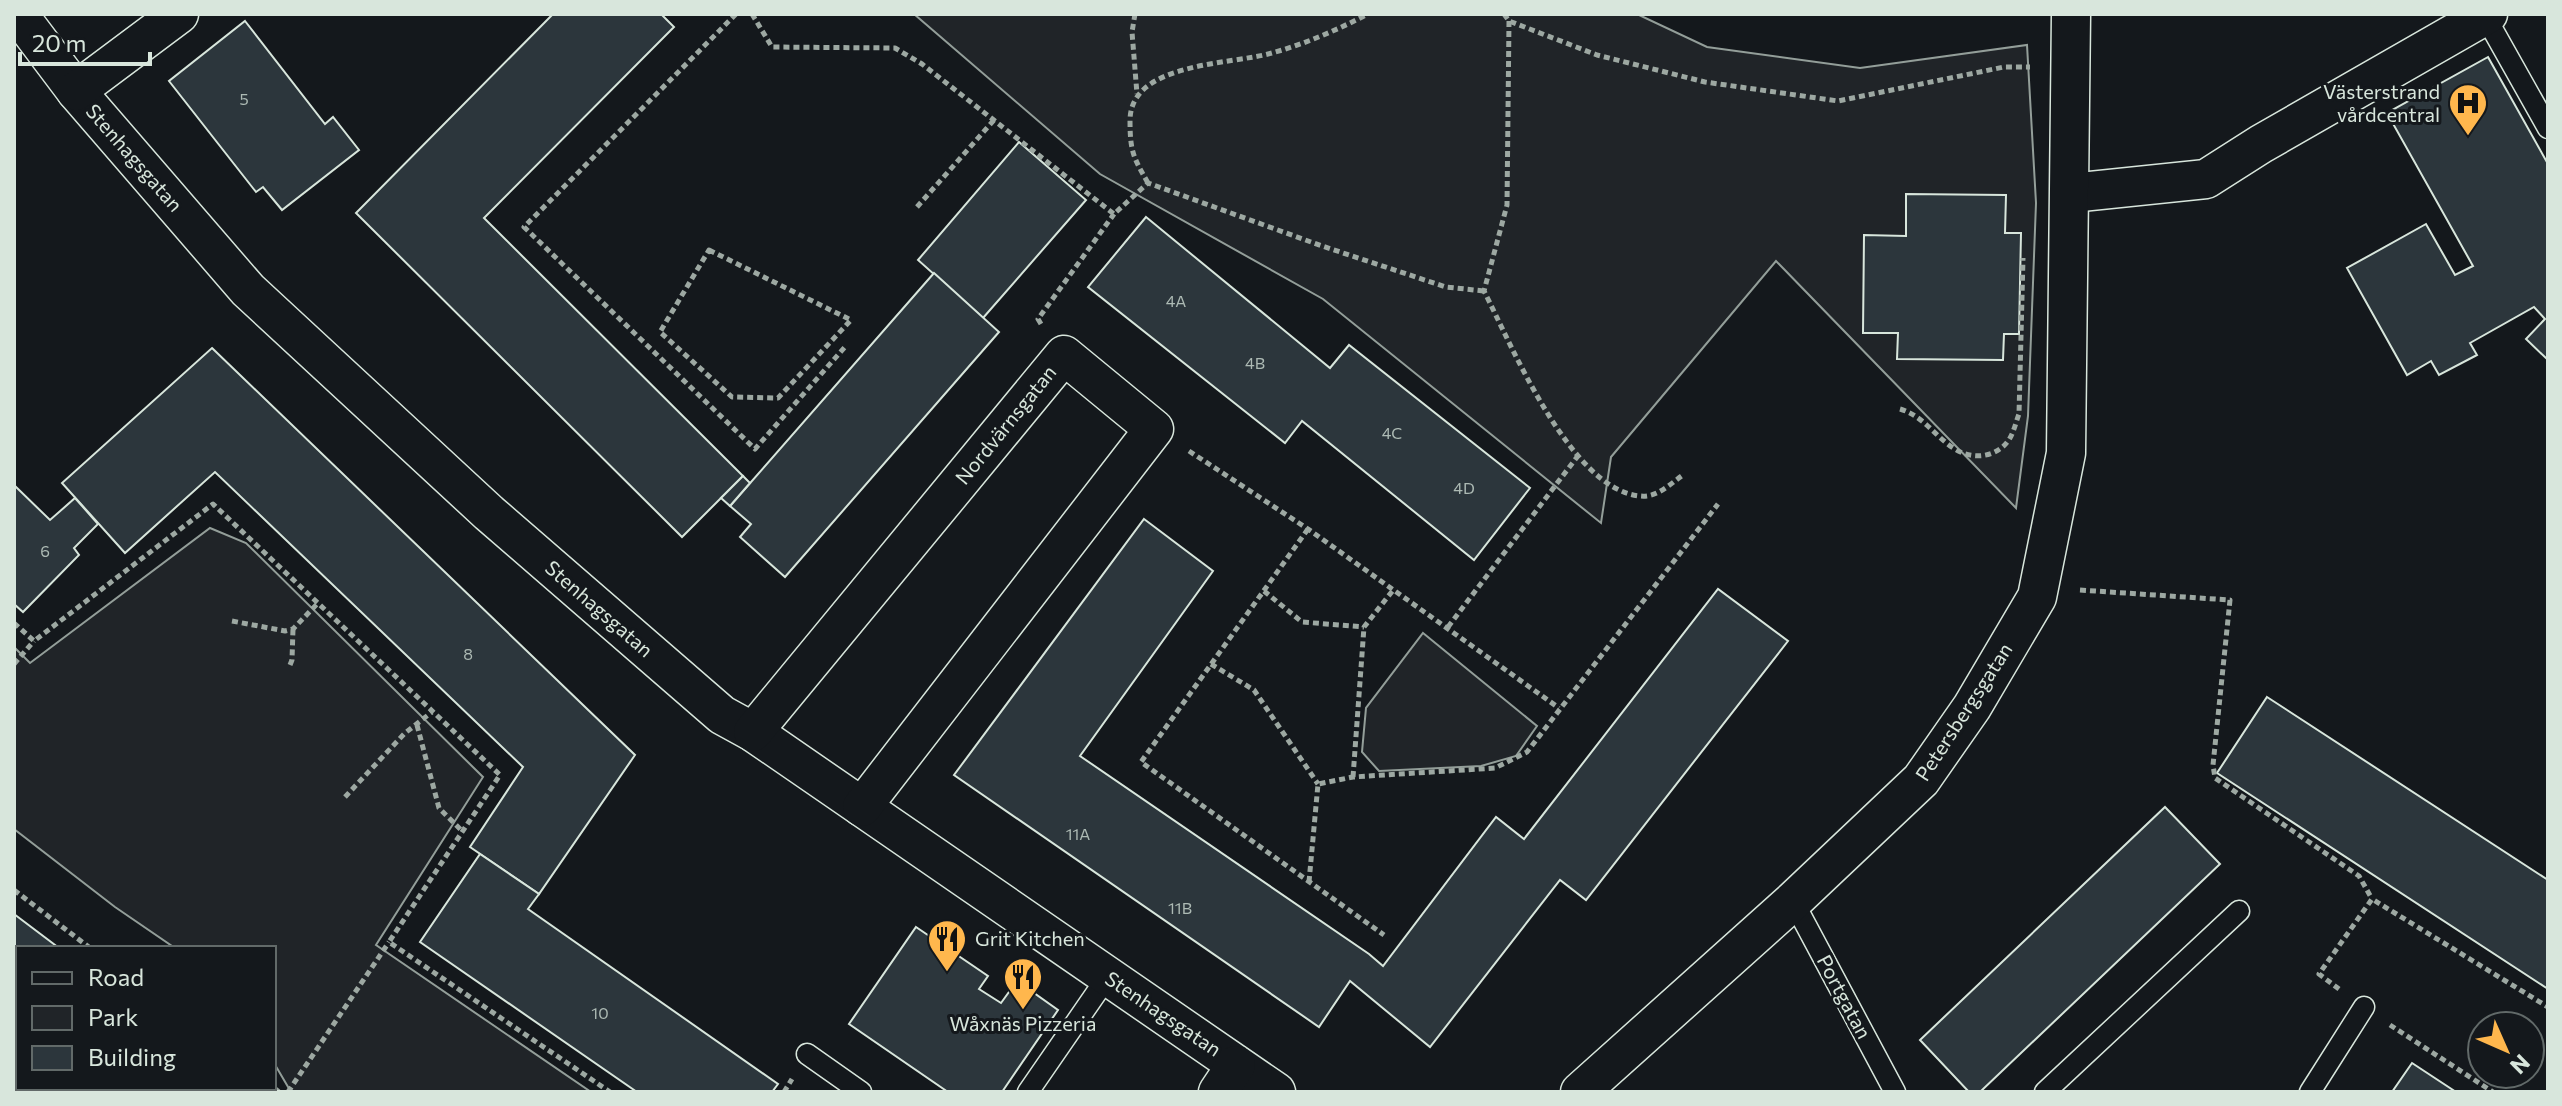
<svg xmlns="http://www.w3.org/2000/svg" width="2562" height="1106" font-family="Commissioner,sans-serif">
	<rect width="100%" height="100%" fill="#14181c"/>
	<!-- green -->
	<g fill="#202428" stroke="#939e99" stroke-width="2">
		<polygon points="914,14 1637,14 1707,47 1860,68 2027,45 2036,203 2028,416 2016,508 1776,261 1611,457 1601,523 1323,299 1100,174"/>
		<polygon points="210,528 246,543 483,777 376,945 591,1092 291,1092 274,1063 274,948 175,948 115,907 14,829 14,647 30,663"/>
		<polygon points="1423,633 1537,726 1516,756 1481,766 1379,771 1362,752 1366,708"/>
	</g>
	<!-- building -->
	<g fill="#2c363c" stroke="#d8e6dc" stroke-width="2">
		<polygon points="553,14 661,14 674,27 484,218 743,476 682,537 356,213"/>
		<polygon points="245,21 325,124 333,117 359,150 282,210 263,187 256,192 169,81"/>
		<polygon points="2488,57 2548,164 2548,360 2526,339 2545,319 2534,307 2470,343 2477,355 2439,375 2431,361 2407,375 2347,268 2426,224 2455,275 2473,266 2387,113"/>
		<polygon points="1019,142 1086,200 983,318 918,260"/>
		<polygon points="1906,194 2006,195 2005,233 2021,233 2019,334 2004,334 2003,360 1897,359 1898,333 1863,333 1864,235 1906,236"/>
		<polygon points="1146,217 1330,368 1349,345 1530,488 1474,560 1302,421 1285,443 1088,287"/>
		<polygon points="934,273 999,332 785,577 740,537 751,524 730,506"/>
		<polygon points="212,348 635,755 539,894 470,847 523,767 215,472 125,553 62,483"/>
		<polygon points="743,476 750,483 730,506 721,498"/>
		<polygon points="14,485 50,520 75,498 98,524 74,548 79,555 23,612 14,604"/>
		<polygon points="1144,519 1213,571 1080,756 1369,954 1383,966 1496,817 1524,839 1718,589 1788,641 1586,900 1560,880 1430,1047 1350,981 1319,1027 954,775"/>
		<polygon points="2267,697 2548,880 2548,989 2217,773"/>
		<polygon points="2165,807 2220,864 1980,1092 1969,1092 1920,1040"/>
		<polygon points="480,854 539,894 528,909 778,1084 772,1092 637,1092 420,942"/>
		<polygon points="14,914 59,948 18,948 18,1009 14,1006"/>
		<polygon points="916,927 988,976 979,989 1001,1003 1017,981 1058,1010 1002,1092 948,1092 849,1024"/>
		<polygon points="2412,1063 2456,1092 2392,1092"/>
		<polygon points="123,1088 242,1088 248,1092 128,1092"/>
	</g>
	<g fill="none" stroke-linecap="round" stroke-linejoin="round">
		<defs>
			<g id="lane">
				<polyline points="2485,16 2548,128"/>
				<polyline points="1793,901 1895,1092"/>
				<polyline points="807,1054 861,1092"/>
				<polyline points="1028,1092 1108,976"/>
				<polyline points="2045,1092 2239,911"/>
				<polyline points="2310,1092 2364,1007"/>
			</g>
			<g id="street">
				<polyline points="18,14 76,91 248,290 489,513 722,715 753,732 1276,1092"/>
				<polyline points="76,91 179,14"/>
				<polyline points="2071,193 2206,179 2261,144 2488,14"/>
				<polyline points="753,732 1064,355 1154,429 862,807"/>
				<polyline points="1218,1092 1236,1065"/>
				<polyline points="1580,1092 1793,901 1921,780 1972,707 2037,597 2066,453 2071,14"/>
			</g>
		</defs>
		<!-- lane casing -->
		<use href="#lane" stroke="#d8e6dc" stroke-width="23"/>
		<!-- street casing -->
		<use href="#street" stroke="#d8e6dc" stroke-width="41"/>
		<!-- path -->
		<g stroke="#9da8a2" stroke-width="5" stroke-dasharray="6 4" stroke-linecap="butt">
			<polyline points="736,14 524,227 755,449 845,347"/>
			<polyline points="752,14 772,47 895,48 922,64 1114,214 1148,183 1322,246 1446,287 1484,291"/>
			<polyline points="1135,14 1132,32 1137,94"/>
			<polyline points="1504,14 1509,21 1597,55 1705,82 1838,101 2004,67 2030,67"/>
			<path d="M 1509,21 L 1507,205 L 1484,291 C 1512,346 1571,490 1640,496 C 1657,498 1670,484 1683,475"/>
			<path d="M 1148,183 C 1133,157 1130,151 1130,120 C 1131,62 1230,65 1272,53 C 1305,44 1337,30 1368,14"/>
			<polyline points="917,207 994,120"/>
			<polygon points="709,250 851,320 778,398 732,397 660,332"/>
			<polyline points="1041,324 1038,319 1114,214"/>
			<path d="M 1900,409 C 1924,416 1935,437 1955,449 C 1973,461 1999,457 2010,438 C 2014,431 2016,422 2019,414 L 2023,258"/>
			<polyline points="1189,451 1308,529 1559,708"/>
			<polyline points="1308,529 1141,762 1384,935"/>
			<polyline points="2080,590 2230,600 2213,765 2215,778 2359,876 2372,899"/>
			<polyline points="1264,591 1302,622 1364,627"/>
			<polyline points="232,621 285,631 293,629 318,603"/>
			<polyline points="14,623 34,641 213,504 500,775 389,942 610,1092"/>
			<polyline points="1448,627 1577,457"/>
			<polyline points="14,664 34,641"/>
			<polyline points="1211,664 1254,690 1318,784"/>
			<polyline points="290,665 292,660 293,629"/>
			<polyline points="417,725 439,808 462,831"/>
			<polyline points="1353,777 1364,627 1394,589"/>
			<polyline points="345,797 405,733 432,712"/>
			<polyline points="1309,882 1318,784 1353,777 1495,768 1527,752 1718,504"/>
			<polyline points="14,890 90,948"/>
			<polyline points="2339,989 2319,974 2372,899 2548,1007"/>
			<polyline points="2390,1025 2493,1092"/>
			<polyline points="274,1088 279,1092"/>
			<polyline points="288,1092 389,942"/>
			<polyline points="784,1092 792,1079"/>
		</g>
		<!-- lane -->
		<use href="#lane" stroke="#14181c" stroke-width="20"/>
		<!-- street -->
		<use href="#street" stroke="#14181c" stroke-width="38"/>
	</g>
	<!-- icons -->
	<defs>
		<symbol id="hospital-pin" viewBox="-11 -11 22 30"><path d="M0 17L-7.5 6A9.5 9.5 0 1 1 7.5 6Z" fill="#ffb74d" stroke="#14181c"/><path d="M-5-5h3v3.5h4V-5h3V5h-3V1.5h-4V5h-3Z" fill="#111"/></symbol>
		<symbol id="restaurant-pin" viewBox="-11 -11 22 30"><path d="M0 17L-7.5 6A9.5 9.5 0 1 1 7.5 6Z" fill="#ffb74d" stroke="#14181c"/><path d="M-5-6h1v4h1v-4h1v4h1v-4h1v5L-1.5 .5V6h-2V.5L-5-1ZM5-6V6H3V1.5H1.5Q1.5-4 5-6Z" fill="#111"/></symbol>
	</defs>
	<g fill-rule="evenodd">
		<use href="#hospital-pin" x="2446" y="81" width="44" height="60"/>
		<use href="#restaurant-pin" x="925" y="917" width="44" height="60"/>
		<use href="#restaurant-pin" x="1001" y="955" width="44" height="60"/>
	</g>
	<g text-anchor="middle" stroke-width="6" stroke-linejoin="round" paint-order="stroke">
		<!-- number labels -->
		<g font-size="16" fill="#adbab4">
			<text x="244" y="105">5</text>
			<text x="1176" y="307">4A</text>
			<text x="1255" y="369">4B</text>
			<text x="1392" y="439">4C</text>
			<text x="1464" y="494">4D</text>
			<text x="45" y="557">6</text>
			<text x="468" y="660">8</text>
			<text x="1078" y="840">11A</text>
			<text x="1180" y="914">11B</text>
			<text x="600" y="1019">10</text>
		</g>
		<!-- poi labels -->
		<g font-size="20" fill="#d8e6dc" stroke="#14181c" text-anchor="end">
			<text x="2440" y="99">Västerstrand<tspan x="2440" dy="23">vårdcentral</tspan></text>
			<text x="975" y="946" text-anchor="start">Grit Kitchen</text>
			<text x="1023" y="1031" text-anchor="middle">Wåxnäs Pizzeria</text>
		</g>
		<!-- street labels -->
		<g font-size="20" fill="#d8e6dc" stroke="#14181c">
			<text transform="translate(134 158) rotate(49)" y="7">Stenhagsgatan</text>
			<text transform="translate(1006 425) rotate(-51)" y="7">Nordvärnsgatan</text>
			<text transform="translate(599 609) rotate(41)" y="7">Stenhagsgatan</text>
			<text transform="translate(1964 712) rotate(-57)" y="7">Petersbergsgatan</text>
			<text transform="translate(1844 997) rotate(62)" y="7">Portgatan</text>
			<text transform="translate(1163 1014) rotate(34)" y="7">Stenhagsgatan</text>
		</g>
	</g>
	<!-- border -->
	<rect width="2562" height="1106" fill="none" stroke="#d8e6dc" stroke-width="32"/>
	<!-- legend -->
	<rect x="16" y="946" width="260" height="144" fill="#14181c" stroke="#626a69" stroke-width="2"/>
	<rect x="32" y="972" width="40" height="12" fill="#14181c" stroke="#626a69" stroke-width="2"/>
	<text x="88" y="986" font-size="24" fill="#d8e6dc">Road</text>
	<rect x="32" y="1006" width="40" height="24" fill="#202428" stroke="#626a69" stroke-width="2"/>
	<text x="88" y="1026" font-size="24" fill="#d8e6dc">Park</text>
	<rect x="32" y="1046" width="40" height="24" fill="#2c363c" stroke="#626a69" stroke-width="2"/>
	<text x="88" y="1066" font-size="24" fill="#d8e6dc">Building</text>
	<!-- north arrow -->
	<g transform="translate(2506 1050) rotate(135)"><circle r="38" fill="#14181c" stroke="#626a69" stroke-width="2"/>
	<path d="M0-6L14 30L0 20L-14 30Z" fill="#ffb74d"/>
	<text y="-12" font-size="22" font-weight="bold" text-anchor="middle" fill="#d8e6dc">N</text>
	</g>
	<!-- scale -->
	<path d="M20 52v12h130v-12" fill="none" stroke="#d8e6dc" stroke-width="4"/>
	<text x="32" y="52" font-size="24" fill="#d8e6dc" stroke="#14181c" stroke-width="6" paint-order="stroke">20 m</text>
</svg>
